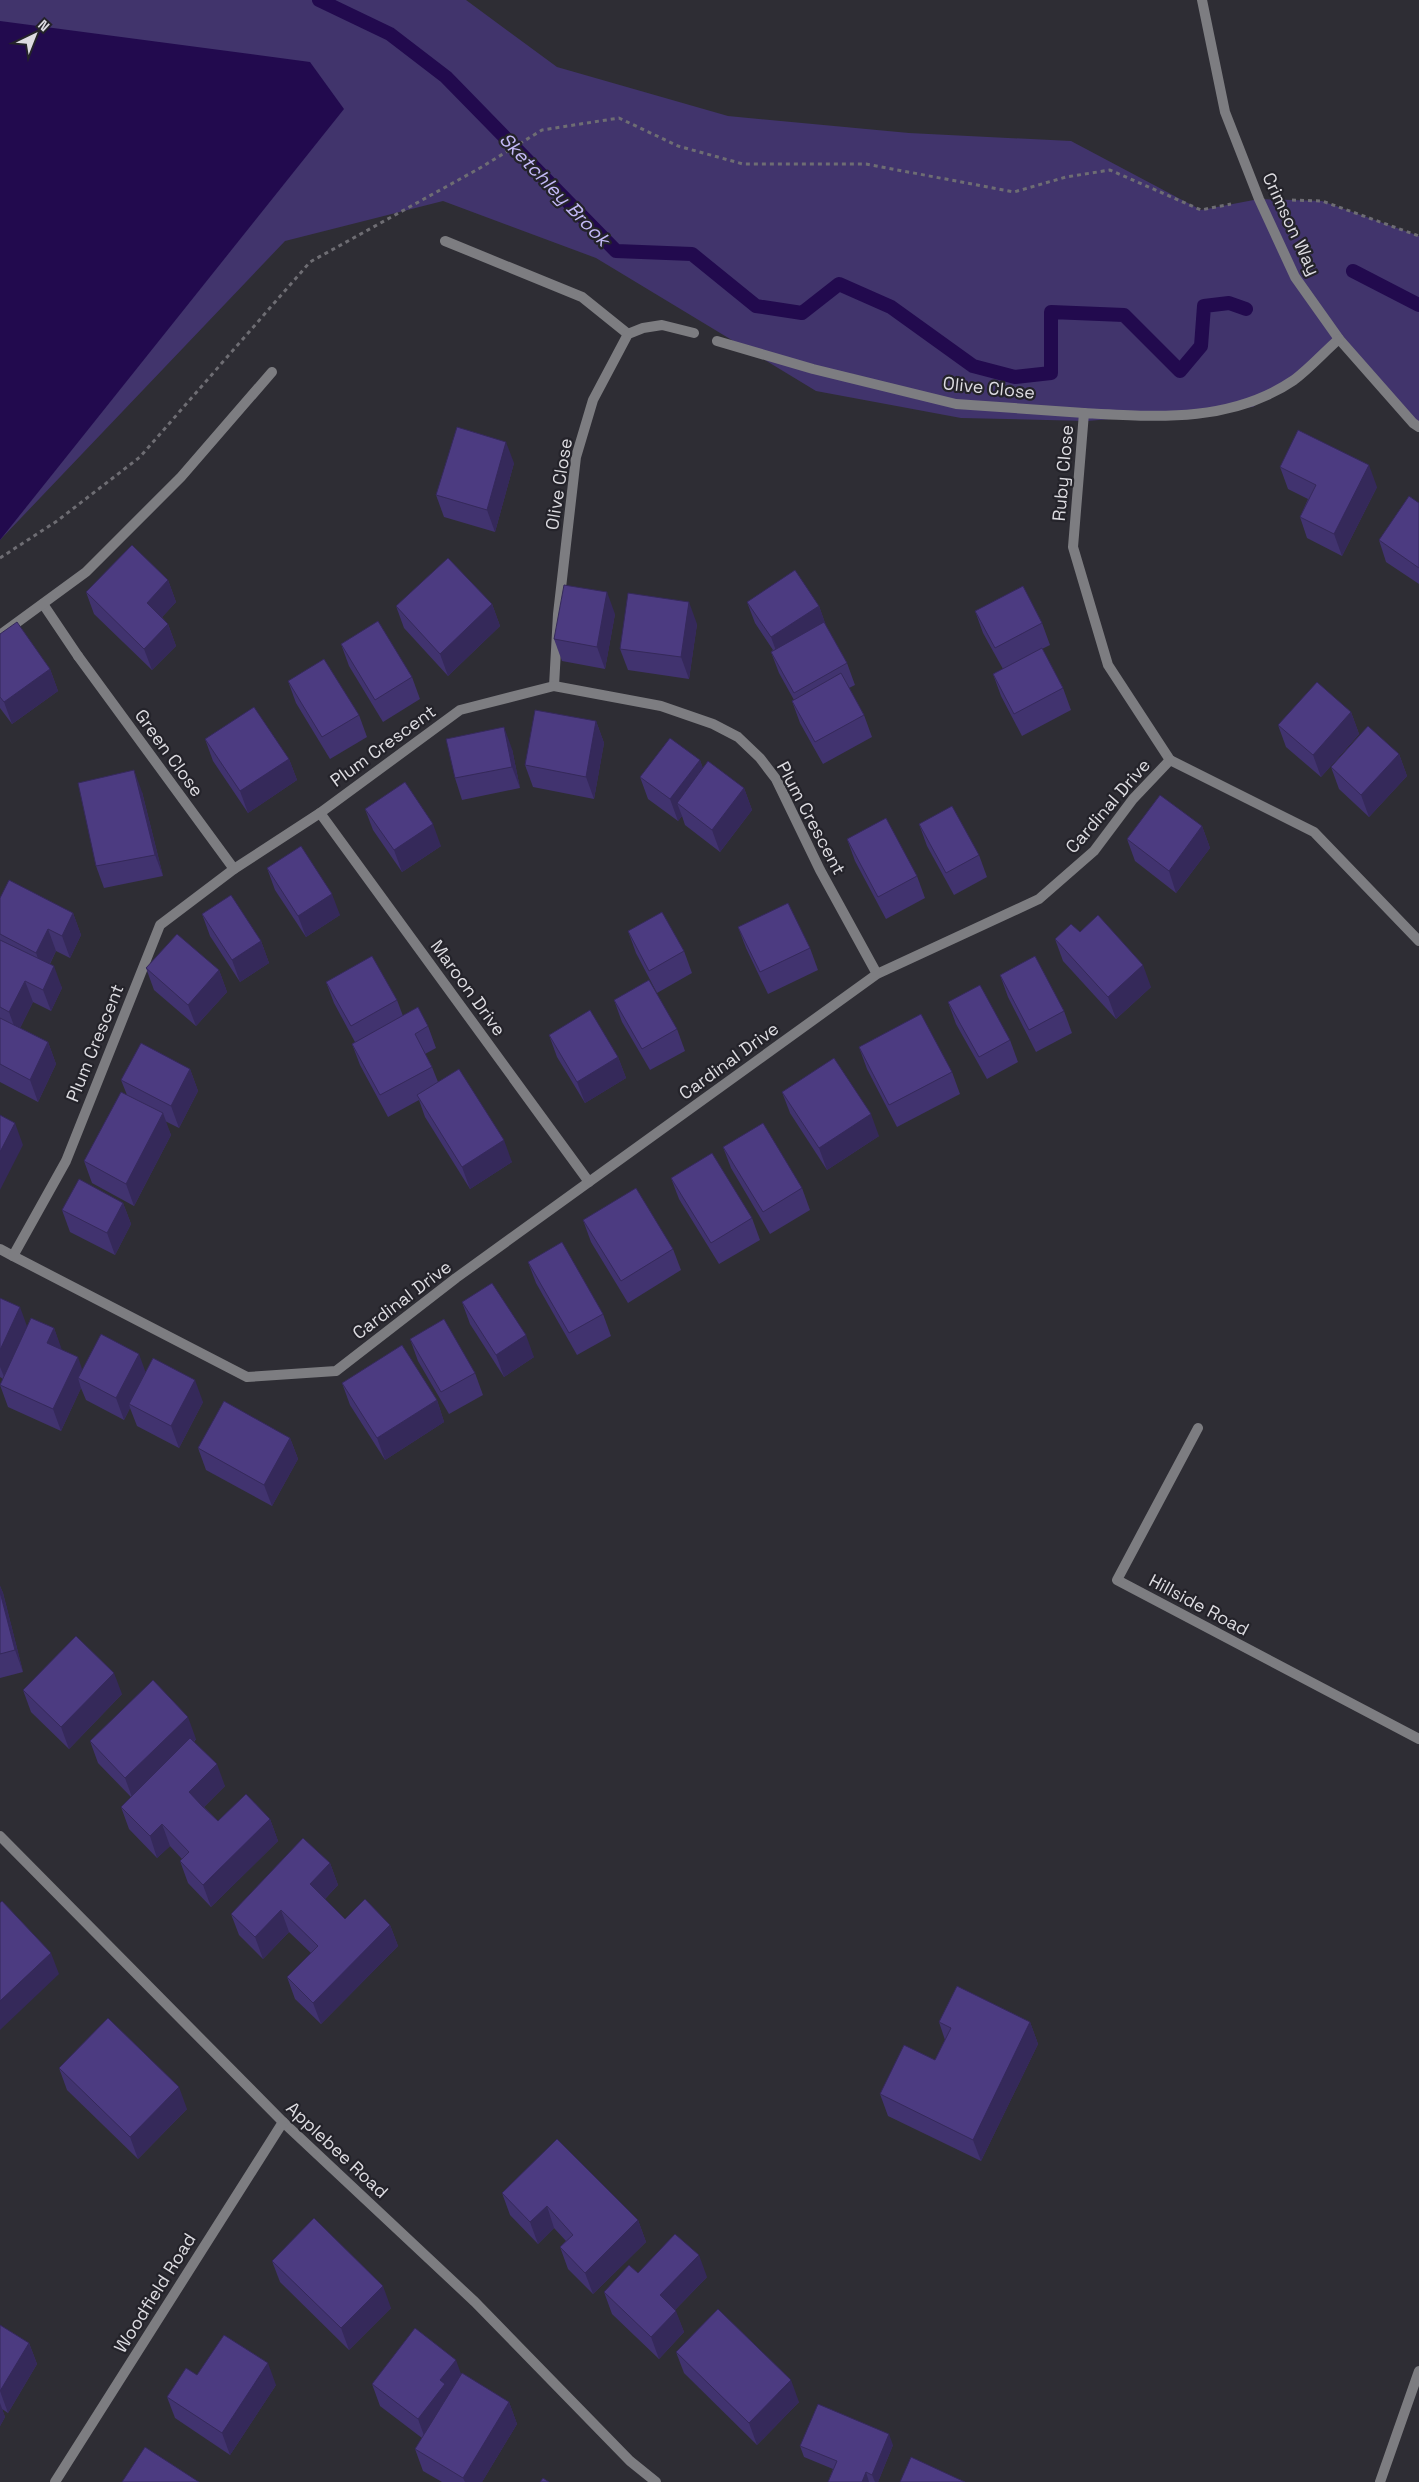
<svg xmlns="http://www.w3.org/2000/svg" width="1419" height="2482" font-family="'Space Grotesk',sans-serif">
	<rect width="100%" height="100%" fill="#2e2d34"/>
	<!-- green -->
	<polygon fill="#41346c" points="0,0 466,0 557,67 728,116 909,133 1071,141 1201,210 1259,199 1322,201 1419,236 1419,427 1339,339 1253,407 1087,421 961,418 816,391 596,258 443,201 285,241 0,540"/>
	<!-- water -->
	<polygon fill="#220a4e" points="0,21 310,62 344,109 0,540"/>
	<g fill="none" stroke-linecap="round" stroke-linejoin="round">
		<!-- stream -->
		<g stroke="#220a4e" stroke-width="14">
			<polyline points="319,0 390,34 446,77 616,251 692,254 756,306 802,313 839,284 891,307 973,366 1015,377 1051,373 1051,312 1124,315 1180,371 1201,346 1204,306 1229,303 1246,309"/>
			<polyline points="1353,271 1419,305"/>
		</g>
		<!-- path -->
		<g stroke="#6e6d73" stroke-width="3" stroke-dasharray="4 4" stroke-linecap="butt">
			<polyline points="1292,200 1322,201 1419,236"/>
			<polyline points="0,558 57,521 140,457 310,262 480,168 542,130 619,118 678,146 743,164 866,164 1014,192 1066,177 1110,170 1201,210 1231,204"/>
		</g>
		<!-- lane -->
		<g stroke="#7d7d81" stroke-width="10">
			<polyline points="445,241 582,297 628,334"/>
			<polyline points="43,604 78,656"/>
			<polyline points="0,635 86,572 181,477 272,372"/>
			<polyline points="0,1249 13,1256"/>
		</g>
		<!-- street -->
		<g stroke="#7d7d81" stroke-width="10">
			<polyline points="1202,0 1225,112 1259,199 1295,277 1339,339 1413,423 1419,427"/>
			<polyline points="717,341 813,369 956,404 1084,413"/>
			<polyline points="78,656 234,869"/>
			<polyline points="554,686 558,614 576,457 593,400 628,334 643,328 662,325 694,333"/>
			<path d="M 1170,760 L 1108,665 L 1073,547 L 1084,413 C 1157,417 1231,423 1294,380 C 1310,368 1324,352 1339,339"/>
			<polyline points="320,813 589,1182"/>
			<polyline points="877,974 820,870 776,779 760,758 738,737 713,724 661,706 554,686 460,710 320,813 234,869 160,925 66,1161 13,1256 247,1377 336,1371 456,1278 877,974 1039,899 1094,851 1133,799 1170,760 1314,832 1419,941"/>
			<polyline points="1198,1428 1117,1580 1419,1739"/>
			<polyline points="0,1836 283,2122 475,2302 630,2461 656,2482"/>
			<polyline points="55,2482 283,2122"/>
			<polyline points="1380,2482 1419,2371"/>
		</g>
	</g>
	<!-- wall -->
	<g fill="#41336f">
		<polygon points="514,463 495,532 444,517 436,495"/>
		<polygon points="1280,467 1377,487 1342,556 1307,538 1300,517 1308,499 1288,489"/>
		<polygon points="1419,503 1419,584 1386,562 1379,540"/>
		<polygon points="168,580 176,602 162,617 168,624 176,646 152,670 94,614 86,592"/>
		<polygon points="747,602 819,606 826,626 847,663 855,685 849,688 864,715 872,737 823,764 800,723 792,701 794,700 779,673 771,652 773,650 755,623"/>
		<polygon points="492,604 500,626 448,676 404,628 396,606"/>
		<polygon points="975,611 1042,623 1050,645 1042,649 1063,688 1071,710 1022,736 1001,696 993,674 1003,669 983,633"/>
		<polygon points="615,614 605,669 562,661 554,639"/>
		<polygon points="697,624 689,679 628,670 620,649"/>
		<polygon points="0,634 50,669 58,691 12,724 0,708"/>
		<polygon points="341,644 412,677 420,699 383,722 349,666"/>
		<polygon points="288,681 359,715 367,737 330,759 296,703"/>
		<polygon points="1351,712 1359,734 1321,777 1286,747 1278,725"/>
		<polygon points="596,721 604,743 594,799 533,787 525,765"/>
		<polygon points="205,739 289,759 297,780 248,813 213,761"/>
		<polygon points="512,749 520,788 462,800 455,778"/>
		<polygon points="1399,754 1407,776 1369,817 1339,789 1331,767"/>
		<polygon points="700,760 703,769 744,788 752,810 720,852 685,825 682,816 678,821 648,799 640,777"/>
		<polygon points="142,792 163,876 104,888 96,866"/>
		<polygon points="365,809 441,846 402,872 373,830"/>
		<polygon points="919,824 979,855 987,877 954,895 927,846"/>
		<polygon points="1202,826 1210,848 1176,893 1135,861 1127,839"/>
		<polygon points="847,839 917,876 925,898 886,919 855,861"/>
		<polygon points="267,868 340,915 306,937 275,890"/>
		<polygon points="0,898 73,913 81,935 70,958 56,951 50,964 62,988 51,1011 33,1002 20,1028 48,1042 56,1064 38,1102 0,1082"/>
		<polygon points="202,914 261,941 269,963 240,982 210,936"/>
		<polygon points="738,927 810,948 818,970 768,994 746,948"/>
		<polygon points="628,931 684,951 692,973 657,993 636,953"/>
		<polygon points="1080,932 1151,987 1116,1019 1063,961 1055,939"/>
		<polygon points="146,968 219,970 227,992 196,1026 154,990"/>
		<polygon points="1000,975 1064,1011 1072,1033 1036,1052 1008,997"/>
		<polygon points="326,982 397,1000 403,1016 428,1026 436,1048 425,1054 432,1067 438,1082 512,1162 470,1189 425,1117 419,1100 388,1117 360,1065 352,1044 355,1042 334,1003"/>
		<polygon points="614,1000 677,1029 685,1051 650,1070 622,1022"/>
		<polygon points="948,1002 1010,1040 1018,1062 987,1079 956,1024"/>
		<polygon points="549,1035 618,1057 626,1078 585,1103 557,1057"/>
		<polygon points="859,1047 952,1072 960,1094 897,1127 867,1069"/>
		<polygon points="190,1069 198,1091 179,1128 165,1121 171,1135 134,1206 92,1183 84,1161 127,1095 121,1080"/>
		<polygon points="782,1092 879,1136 827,1170 790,1113"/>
		<polygon points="723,1147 802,1188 810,1210 770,1234 731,1168"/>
		<polygon points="671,1178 752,1218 760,1240 719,1264 679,1199"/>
		<polygon points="123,1203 131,1224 115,1255 70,1232 62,1210"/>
		<polygon points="583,1220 673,1249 681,1270 628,1303 591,1242"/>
		<polygon points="528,1262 603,1314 611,1336 577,1355 536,1283"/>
		<polygon points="0,1298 27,1327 54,1328 61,1349 82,1370 146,1372 203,1402 179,1448 137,1426 130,1408 124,1420 86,1400 81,1388 61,1431 8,1407 0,1385 3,1379 0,1377"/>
		<polygon points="462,1302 534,1357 504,1377 470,1324"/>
		<polygon points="410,1339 475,1373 483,1395 449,1414 418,1361"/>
		<polygon points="342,1383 437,1400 444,1422 385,1460 350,1405"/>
		<polygon points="290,1438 298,1459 272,1506 206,1470 198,1448"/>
		<polygon points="0,1586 3,1593 23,1672 0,1678"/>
		<polygon points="23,1690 122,1694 69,1749 31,1712"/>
		<polygon points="196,1739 194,1742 225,1786 204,1807 218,1821 270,1819 278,1841 211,1907 188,1883 180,1861 182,1859 170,1846 157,1858 129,1829 121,1807 131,1797 98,1763 90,1741"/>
		<polygon points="330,1863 338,1885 325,1899 345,1919 390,1925 398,1946 321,2024 295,1999 287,1977 311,1953 289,1932 263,1959 239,1935 231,1914"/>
		<polygon points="939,2022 1030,2022 1038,2044 981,2161 888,2116 880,2094 935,2060 945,2040"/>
		<polygon points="59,2068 187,2109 138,2159 67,2090"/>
		<polygon points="502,2193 638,2220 646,2242 593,2294 568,2269 560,2247 566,2241 554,2228 538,2244 510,2215"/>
		<polygon points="272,2261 391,2308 349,2350 280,2282"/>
		<polygon points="707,2277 675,2310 684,2332 659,2359 612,2314 604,2292"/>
		<polygon points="0,2325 29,2343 37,2364 8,2413 2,2409 5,2417 0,2426"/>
		<polygon points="676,2352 799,2402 757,2445 684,2373"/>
		<polygon points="461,2374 509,2402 517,2424 482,2482 442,2482 423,2471 415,2449 422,2438 380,2406 372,2384"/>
		<polygon points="197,2375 276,2385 230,2455 175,2418 167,2397"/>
		<polygon points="893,2445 878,2482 828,2482 833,2469 804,2457 800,2446"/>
	</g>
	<!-- shaded-wall -->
	<g fill="#35295a">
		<polygon points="506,442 514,463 495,532 487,510"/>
		<polygon points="1369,465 1377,487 1342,556 1334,534"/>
		<polygon points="168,580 176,602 155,625 147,603"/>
		<polygon points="607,592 615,614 605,669 597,647"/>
		<polygon points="689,602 697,624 689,679 681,657"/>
		<polygon points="492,604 500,626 448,676 440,654"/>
		<polygon points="819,606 827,628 779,659 771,637"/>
		<polygon points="168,624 176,646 152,670 144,649"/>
		<polygon points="50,669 58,691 12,724 4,702"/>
		<polygon points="1351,712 1359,734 1321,777 1313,755"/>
		<polygon points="596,721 604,743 594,799 586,777"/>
		<polygon points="504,727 512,749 520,788 512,767"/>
		<polygon points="1399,754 1407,776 1369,817 1361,795"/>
		<polygon points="289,759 297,780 248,813 240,791"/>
		<polygon points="700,760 708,782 677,803 682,816 678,821 670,799"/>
		<polygon points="134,770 142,792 163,876 155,855"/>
		<polygon points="744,788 752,810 720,852 712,830"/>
		<polygon points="433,824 441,846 402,872 394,850"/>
		<polygon points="1202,826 1210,848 1176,893 1169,871"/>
		<polygon points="332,894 340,915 306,937 298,916"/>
		<polygon points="73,913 81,935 70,958 62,936"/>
		<polygon points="48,929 56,951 44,975 36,953"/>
		<polygon points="261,941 269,963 240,982 232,960"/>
		<polygon points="1143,965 1151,987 1116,1019 1108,997"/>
		<polygon points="54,966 62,988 51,1011 43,990"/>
		<polygon points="219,970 227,992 196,1026 188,1005"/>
		<polygon points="25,981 33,1002 17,1034 9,1012"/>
		<polygon points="48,1042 56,1064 38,1102 30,1080"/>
		<polygon points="618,1057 626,1078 585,1103 577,1082"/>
		<polygon points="190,1069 198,1091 179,1128 171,1106"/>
		<polygon points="163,1113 171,1135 134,1206 126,1184"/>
		<polygon points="871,1114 879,1136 827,1170 819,1148"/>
		<polygon points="15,1123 23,1145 0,1190 0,1152"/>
		<polygon points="504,1140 512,1162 470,1189 462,1167"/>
		<polygon points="123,1203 131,1224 115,1255 107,1233"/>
		<polygon points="20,1307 28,1329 5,1379 0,1367 0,1350"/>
		<polygon points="54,1328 62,1350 47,1343"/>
		<polygon points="526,1335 534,1357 504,1377 496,1355"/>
		<polygon points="139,1354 147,1376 129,1404 130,1408 124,1420 116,1398"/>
		<polygon points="78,1357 85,1378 78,1378 81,1388 61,1431 53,1409"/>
		<polygon points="195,1380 203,1402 179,1448 171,1426"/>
		<polygon points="437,1400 444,1422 385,1460 377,1438"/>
		<polygon points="290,1438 298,1459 272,1506 264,1485"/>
		<polygon points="0,1586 3,1593 23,1672 15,1650 0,1592"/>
		<polygon points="114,1673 122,1694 69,1749 61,1727"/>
		<polygon points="188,1717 196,1739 133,1800 125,1778"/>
		<polygon points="217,1764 225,1786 197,1814 189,1792"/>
		<polygon points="270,1819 278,1841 211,1907 203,1885"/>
		<polygon points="162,1824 170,1846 157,1858 150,1836"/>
		<polygon points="330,1863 338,1885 318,1906 310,1884"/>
		<polygon points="281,1910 289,1932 263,1959 255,1937"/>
		<polygon points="390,1925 398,1946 321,2024 313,2003"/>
		<polygon points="51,1953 59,1974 0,2030 0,2001"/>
		<polygon points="1030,2022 1038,2044 981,2161 973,2140"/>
		<polygon points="179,2087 187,2109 138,2159 130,2137"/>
		<polygon points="547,2206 554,2228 538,2244 530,2222"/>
		<polygon points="638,2220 646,2242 593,2294 585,2273"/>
		<polygon points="699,2255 707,2277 668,2317 660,2295"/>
		<polygon points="383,2286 391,2308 349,2350 341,2328"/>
		<polygon points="676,2311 684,2332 659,2359 651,2337"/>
		<polygon points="29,2343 37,2364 8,2413 0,2391"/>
		<polygon points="456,2360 464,2382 426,2441 418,2419 440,2380"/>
		<polygon points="268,2363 276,2385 230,2455 222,2433"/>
		<polygon points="791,2380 799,2402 757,2445 749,2423"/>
		<polygon points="509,2402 517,2424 482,2482 465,2482 463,2478"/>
		<polygon points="0,2403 5,2417 0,2426"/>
		<polygon points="889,2434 893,2445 878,2482 875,2482 872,2475"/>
		<polygon points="866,2472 869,2482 862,2482"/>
	</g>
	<!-- building -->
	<g fill="#4c3b81" stroke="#35295a">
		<polygon points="457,427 506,442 487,510 436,495"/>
		<polygon points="1298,430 1369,465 1334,534 1300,517 1316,485 1280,467"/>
		<polygon points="1409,496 1419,503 1419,568 1379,540"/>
		<polygon points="132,545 168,580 147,603 168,624 144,649 86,592"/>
		<polygon points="448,558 492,604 440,654 396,606"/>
		<polygon points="795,570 819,606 771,637 747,602"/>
		<polygon points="564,585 607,592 597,647 554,639"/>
		<polygon points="1023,586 1042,623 995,648 975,611"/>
		<polygon points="628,593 689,602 681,657 620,649"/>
		<polygon points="378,621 412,677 375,700 341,644"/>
		<polygon points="17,622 50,669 4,702 0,697 0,634"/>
		<polygon points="824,622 847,663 794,693 771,652"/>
		<polygon points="1042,648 1063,688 1014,714 993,674"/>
		<polygon points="324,659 359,715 322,737 288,681"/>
		<polygon points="841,673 864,715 815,742 792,701"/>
		<polygon points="1317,682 1351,712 1313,755 1278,725"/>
		<polygon points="254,707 289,759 240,791 205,739"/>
		<polygon points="535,710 596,721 586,777 525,765"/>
		<polygon points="1368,726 1399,754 1361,795 1331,767"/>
		<polygon points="504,727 512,767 455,778 446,739"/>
		<polygon points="670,738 700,760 670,799 640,777"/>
		<polygon points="708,761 744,788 712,830 677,803"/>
		<polygon points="134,770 155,855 96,866 78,783"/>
		<polygon points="405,782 433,824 394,850 365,809"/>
		<polygon points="1160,795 1202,826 1169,871 1127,839"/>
		<polygon points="952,806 979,855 946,873 919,824"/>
		<polygon points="886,818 917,876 878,897 847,839"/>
		<polygon points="301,846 332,894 298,916 267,868"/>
		<polygon points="9,880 73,913 62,936 48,929 36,953 0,934 0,898"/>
		<polygon points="231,895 261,941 232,960 202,914"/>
		<polygon points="788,903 810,948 760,972 738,927"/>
		<polygon points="662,912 684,951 649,971 628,931"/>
		<polygon points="1098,915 1143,965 1108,997 1055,939 1071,924 1080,932"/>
		<polygon points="177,934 219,970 188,1005 146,968"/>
		<polygon points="0,940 54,966 43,990 25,981 9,1012 0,1007"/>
		<polygon points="372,956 397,1000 351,1026 326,982"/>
		<polygon points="1035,956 1064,1011 1029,1030 1000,975"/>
		<polygon points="649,980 677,1029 642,1049 614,1000"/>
		<polygon points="980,985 1010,1040 979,1057 948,1002"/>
		<polygon points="418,1007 428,1026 415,1034 432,1067 380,1095 352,1044"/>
		<polygon points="590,1010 618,1057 577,1082 549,1035"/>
		<polygon points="921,1014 952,1072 889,1105 859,1047"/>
		<polygon points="0,1018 48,1042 30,1080 0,1064"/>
		<polygon points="141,1043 190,1069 171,1106 121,1080"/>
		<polygon points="834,1058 871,1114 819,1148 782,1092"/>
		<polygon points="459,1069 504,1140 462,1167 417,1095"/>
		<polygon points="121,1092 163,1113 126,1184 84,1161"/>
		<polygon points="0,1115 15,1123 0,1152"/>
		<polygon points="763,1123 802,1188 763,1212 723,1147"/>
		<polygon points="712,1153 752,1218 711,1243 671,1178"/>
		<polygon points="79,1179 123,1203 107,1233 62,1210"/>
		<polygon points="636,1188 673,1249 621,1281 583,1220"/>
		<polygon points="562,1242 603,1314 569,1333 528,1262"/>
		<polygon points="492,1283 526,1335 496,1355 462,1302"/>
		<polygon points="0,1298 20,1307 0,1350"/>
		<polygon points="31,1318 54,1328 47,1343 78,1357 53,1409 0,1385"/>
		<polygon points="444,1319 475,1373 441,1392 410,1339"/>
		<polygon points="101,1334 139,1354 116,1398 78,1378"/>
		<polygon points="402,1345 437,1400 377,1438 342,1383"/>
		<polygon points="153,1358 195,1380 171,1426 129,1404"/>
		<polygon points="224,1401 290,1438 264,1485 198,1448"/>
		<polygon points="0,1592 15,1650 0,1654"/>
		<polygon points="76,1636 114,1673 61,1727 23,1690"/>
		<polygon points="153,1680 188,1717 125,1778 90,1741"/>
		<polygon points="190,1738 217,1764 189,1792 202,1806 218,1821 246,1794 270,1819 203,1885 180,1861 189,1852 162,1824 150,1836 121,1807"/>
		<polygon points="303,1838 330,1863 310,1884 345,1919 365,1899 390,1925 313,2003 287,1977 318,1946 281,1910 255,1937 231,1914"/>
		<polygon points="2,1901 51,1953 0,2001 0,1903"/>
		<polygon points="957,1986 1030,2022 973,2140 880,2094 904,2045 935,2060 951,2028 939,2022"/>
		<polygon points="108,2018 179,2087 130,2137 59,2068"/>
		<polygon points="557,2139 638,2220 585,2273 560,2247 573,2235 547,2206 530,2222 502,2193"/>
		<polygon points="314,2218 383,2286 341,2328 272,2261"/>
		<polygon points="675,2234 699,2255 660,2295 676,2311 651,2337 604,2292 629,2265 638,2273"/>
		<polygon points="718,2309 791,2380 749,2423 676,2352"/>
		<polygon points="0,2325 29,2343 0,2391"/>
		<polygon points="415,2328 456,2360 440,2380 445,2384 418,2419 372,2384"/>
		<polygon points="224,2335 268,2363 222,2433 167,2397 186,2368 197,2375"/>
		<polygon points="462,2373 509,2402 463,2478 415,2449"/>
		<polygon points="818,2404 889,2434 872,2475 866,2472 862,2482 828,2482 837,2461 800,2446"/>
		<polygon points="145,2447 199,2482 122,2482"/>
		<polygon points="911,2457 965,2482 900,2482"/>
		<polygon points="543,2478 549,2482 540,2482"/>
	</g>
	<g text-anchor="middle" stroke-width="4.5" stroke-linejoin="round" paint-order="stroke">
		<!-- street labels -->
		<g font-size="18" fill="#dddce1" stroke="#24232a">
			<text transform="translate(1291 224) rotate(65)" y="6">Crimson Way</text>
			<text transform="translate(989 388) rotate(6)" y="6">Olive Close</text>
			<text transform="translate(1063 473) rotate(-85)" y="6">Ruby Close</text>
			<text transform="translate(559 484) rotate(-81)" y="6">Olive Close</text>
			<text transform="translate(383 746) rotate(-36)" y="6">Plum Crescent</text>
			<text transform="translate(169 753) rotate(54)" y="6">Green Close</text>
			<text transform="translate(1108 806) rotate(-49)" y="6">Cardinal Drive</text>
			<text transform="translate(811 818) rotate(62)" y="6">Plum Crescent</text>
			<text transform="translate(468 988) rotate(54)" y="6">Maroon Drive</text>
			<text transform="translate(95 1043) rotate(-68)" y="6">Plum Crescent</text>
			<text transform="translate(729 1061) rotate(-36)" y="6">Cardinal Drive</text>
			<text transform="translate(402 1300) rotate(-37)" y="6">Cardinal Drive</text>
			<text transform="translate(1199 1605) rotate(28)" y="6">Hillside Road</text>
			<text transform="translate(337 2150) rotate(43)" y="6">Applebee Road</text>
			<text transform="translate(155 2293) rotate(-58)" y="6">Woodfield Road</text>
		</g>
		<!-- water labels -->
		<g font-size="19" font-style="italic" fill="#c3b9f6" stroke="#24232a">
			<text transform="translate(555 189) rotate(46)" y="7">Sketchley Brook</text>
		</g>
	</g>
	<!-- north arrow -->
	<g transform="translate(35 35) rotate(43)" stroke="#24232a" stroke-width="4" paint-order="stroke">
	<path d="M0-4L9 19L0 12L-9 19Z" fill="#dddce1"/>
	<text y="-8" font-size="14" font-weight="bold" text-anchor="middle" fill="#dddce1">N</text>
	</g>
</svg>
